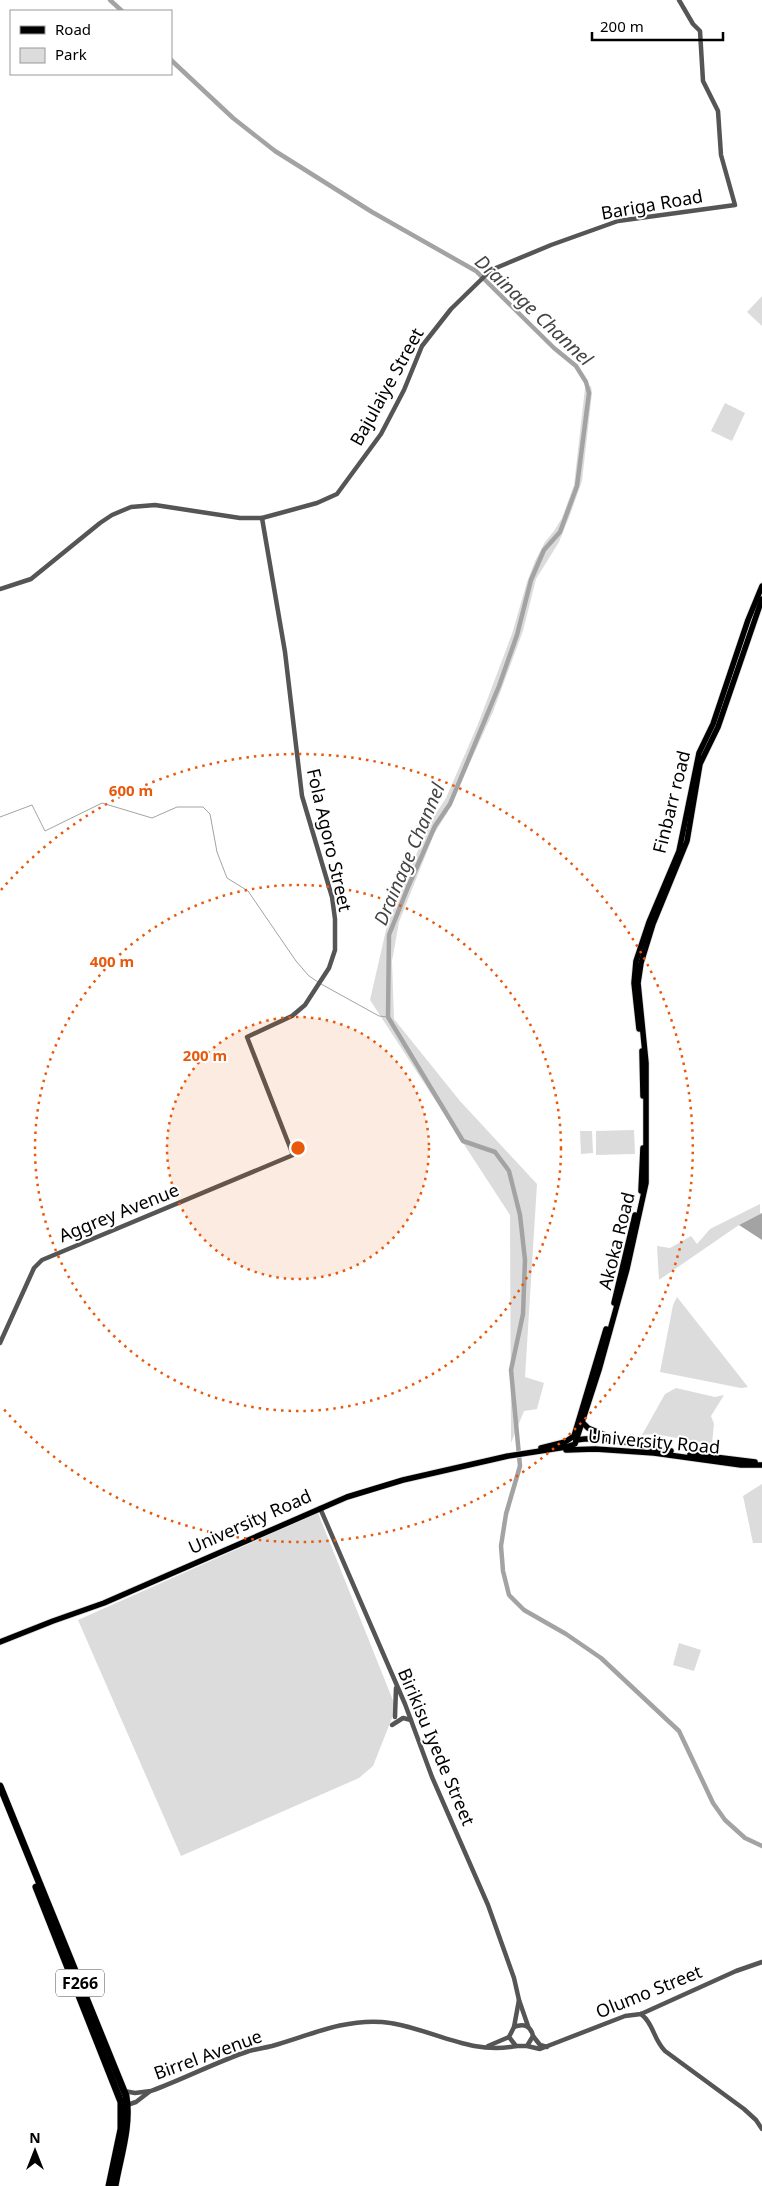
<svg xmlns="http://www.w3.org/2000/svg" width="762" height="2186" font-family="'Noto Sans',sans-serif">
	<rect width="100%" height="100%" fill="#fff"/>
	<!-- green -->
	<g fill="#dcdcdc">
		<polygon points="762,296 762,326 747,312"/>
		<polygon points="591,386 592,393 582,481 570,515 559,542 536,579 523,631 493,712 447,813 434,834 399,922 392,961 394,1019 460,1101 537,1184 525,1377 544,1383 537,1409 524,1411 511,1443 510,1215 370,1000 386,930 393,910 429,824 446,798 478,724 512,634 527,582 535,561 545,542 554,531 562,518 574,485 585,388"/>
		<polygon points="725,403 745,413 732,441 711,431"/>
		<polygon points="634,1130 635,1154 596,1155 596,1131"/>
		<polygon points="580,1131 592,1131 593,1153 581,1154"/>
		<polygon points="760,1204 760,1214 739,1225 659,1280 657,1246 670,1248 691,1236 697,1244 710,1229"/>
		<polygon points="677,1297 748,1387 741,1388 660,1372 673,1305"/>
		<polygon points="676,1388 715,1397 724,1395 711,1416 714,1424 712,1444 654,1434 642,1435 665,1394"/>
		<polygon points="762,1484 762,1543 753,1543 743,1496"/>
		<polygon points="318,1513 396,1708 373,1766 359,1778 181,1856 78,1620"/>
		<polygon points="679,1643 701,1650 694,1671 673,1665"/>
	</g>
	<!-- water -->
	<polygon fill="#a3a3a3" points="762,1213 762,1240 739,1225"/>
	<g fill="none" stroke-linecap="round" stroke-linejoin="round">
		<!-- stream -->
		<g stroke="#a3a3a3" stroke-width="1">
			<polyline points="0,817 32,805 45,831 102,803 152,818 177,807 203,807 210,814 217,852 227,878 248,891 296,961 309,976 318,982"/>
			<polyline points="321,984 379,1016 388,1017"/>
		</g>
		<!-- canal -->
		<g stroke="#a3a3a3" stroke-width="4.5">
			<polyline points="110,0 122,11"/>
			<polyline points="171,60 233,118 275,151 372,212 476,271 554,348 576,366 586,382 589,393 577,486 560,532 544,550 531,580 517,635 499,686 450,804 435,826 408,887 389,935 388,1017 463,1141 495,1152 509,1171 520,1215 525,1260 523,1314 511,1370 520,1466 506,1514 501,1546 503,1571 509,1595 524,1610 566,1634 601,1658 679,1731 713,1803 725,1820 745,1838 762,1846"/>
		</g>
		<defs>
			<g id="major">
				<polyline points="639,1029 634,983 636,961 649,922 679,851 699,753 713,724 748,620 762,586"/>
				<polyline points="642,1051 643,1096"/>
				<polyline points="641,1191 643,1148"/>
				<polyline points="614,1303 635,1215"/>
				<polyline points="583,1423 588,1428 612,1438"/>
				<path d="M 576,1440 C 609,1435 639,1446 671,1451"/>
				<polyline points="541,1448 565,1442 574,1436 606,1329"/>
				<polyline points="566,1450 595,1449 654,1453 741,1465 762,1465"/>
				<polyline points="690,1454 755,1462"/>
				<polyline points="0,1642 53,1621 104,1603 347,1497 403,1480 508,1456 566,1447 575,1444 599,1370 627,1269 646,1183 646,1063 638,983 641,963 653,924 687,841 700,764 718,727 762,599"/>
			</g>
			<g id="highway">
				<path d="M 0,1786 L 126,2096 C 131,2126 120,2157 115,2186"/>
				<polyline points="36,1887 121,2102 121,2129 109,2186"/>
			</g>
		</defs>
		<!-- major casing -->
		<use href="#major" stroke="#dbdbdb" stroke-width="7"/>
		<!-- highway casing -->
		<use href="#highway" stroke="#dbdbdb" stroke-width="8"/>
		<!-- minor -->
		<g stroke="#555" stroke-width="4.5">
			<polyline points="0,589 31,579 100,523 112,515 131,507 155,505 240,518 262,518 317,503 337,494 381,434 404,390 422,346 451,309 491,270 551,245 618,221 735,205 721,155 718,111 703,81 700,31 693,24 679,0"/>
			<polyline points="0,1343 34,1268 42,1260 293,1155 247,1037 292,1016 305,1005 329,968 335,950 335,919 332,897 302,796 285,652 262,518"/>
			<polyline points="320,1508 405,1704 432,1777 488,1905 514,1978 519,2000 528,2026"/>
			<polyline points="395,1717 396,1688"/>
			<polyline points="392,1725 403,1718 411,1720"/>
			<path d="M 641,2014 C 654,2024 653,2039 665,2051 L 744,2109 L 756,2120 L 762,2129"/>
			<polyline points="514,2027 519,2000"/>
			<polyline points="533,2036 540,2045 547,2047"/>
			<polyline points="488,2046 509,2037"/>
			<path d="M 527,2046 L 533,2036 C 531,2026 524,2023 514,2027 L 509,2037 L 516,2046 L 527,2046 L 540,2049 L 625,2016 L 641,2014 L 736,1971 L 762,1962"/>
			<path d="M 124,2091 L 135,2093 L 151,2091 C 184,2079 216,2062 249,2051 C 257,2049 264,2048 272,2046 C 308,2036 343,2019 382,2022 C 428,2026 468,2056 516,2046"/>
			<polyline points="127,2105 136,2102 149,2092"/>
		</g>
		<!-- major -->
		<use href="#major" stroke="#000" stroke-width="5.5"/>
		<!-- highway -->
		<use href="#highway" stroke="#000" stroke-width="7"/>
	</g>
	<!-- distance rings -->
	<circle cx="298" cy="1148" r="131" fill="#e8590c" fill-opacity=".12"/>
	<g fill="none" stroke="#e8590c" stroke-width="2.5" stroke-dasharray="2.5 5">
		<circle cx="298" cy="1148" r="131"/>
		<circle cx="298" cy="1148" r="263"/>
		<path d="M1 890A394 394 0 1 1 1 1406"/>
	</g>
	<g text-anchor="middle" stroke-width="4" stroke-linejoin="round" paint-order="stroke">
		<!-- shield labels -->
		<rect fill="#fff" stroke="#4c4c4c" stroke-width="1" x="56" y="1969.5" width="48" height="27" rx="4"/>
		<g font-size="16" font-weight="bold" fill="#000">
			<text x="80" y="1989">F266</text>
		</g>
		<!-- street labels -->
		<g font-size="18" fill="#000" stroke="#fff">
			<text transform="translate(652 205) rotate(-10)" y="6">Bariga Road</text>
			<text transform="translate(387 387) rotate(-61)" y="6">Bajulaiye Street</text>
			<text transform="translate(672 802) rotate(-76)" y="6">Finbarr road</text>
			<text transform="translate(329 840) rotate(77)" y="6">Fola Agoro Street</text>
			<text transform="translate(119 1213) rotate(-22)" y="6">Aggrey Avenue</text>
			<text transform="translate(617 1241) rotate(-76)" y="6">Akoka Road</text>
			<text transform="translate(654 1442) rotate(5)" y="6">University Road</text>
			<text transform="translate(250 1522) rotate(-24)" y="6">University Road</text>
			<text transform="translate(436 1747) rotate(67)" y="6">Birikisu Iyede Street</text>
			<text transform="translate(649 1992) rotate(-22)" y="6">Olumo Street</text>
			<text transform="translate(208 2055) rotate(-20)" y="6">Birrel Avenue</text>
		</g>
		<!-- water labels -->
		<g font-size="19" font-style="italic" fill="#444" stroke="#fff">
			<text transform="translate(534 310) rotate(43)" y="7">Drainage Channel</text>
			<text transform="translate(409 854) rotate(-67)" y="7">Drainage Channel</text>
		</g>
	</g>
	<circle cx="298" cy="1148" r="8" fill="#e8590c" stroke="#fff" stroke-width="2.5"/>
	<g font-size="15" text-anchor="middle" font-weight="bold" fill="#e8590c" stroke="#fff" stroke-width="4" stroke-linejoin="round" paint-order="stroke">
		<text x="131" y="796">600 m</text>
		<text x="112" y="967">400 m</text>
		<text x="205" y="1061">200 m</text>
	</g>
	<!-- legend -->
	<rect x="10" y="10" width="162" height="65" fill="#ffffff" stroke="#999999"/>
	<rect x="20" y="26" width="25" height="8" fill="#000000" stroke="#999999"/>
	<text x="55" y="35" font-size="15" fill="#000000">Road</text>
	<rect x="20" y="48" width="25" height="15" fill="#dcdcdc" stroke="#999999"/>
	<text x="55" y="60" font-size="15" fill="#000000">Park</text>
	<!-- north arrow -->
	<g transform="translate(35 2151)" stroke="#ffffff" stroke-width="4" paint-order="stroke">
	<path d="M0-4L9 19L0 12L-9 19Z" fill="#000000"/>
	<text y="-8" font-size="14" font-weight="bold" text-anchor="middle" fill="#000000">N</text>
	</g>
	<!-- scale -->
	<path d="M592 32v8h131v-8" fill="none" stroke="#000000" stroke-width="2.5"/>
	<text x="600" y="32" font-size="15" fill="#000000" stroke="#ffffff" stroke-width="4" paint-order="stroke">200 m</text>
</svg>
